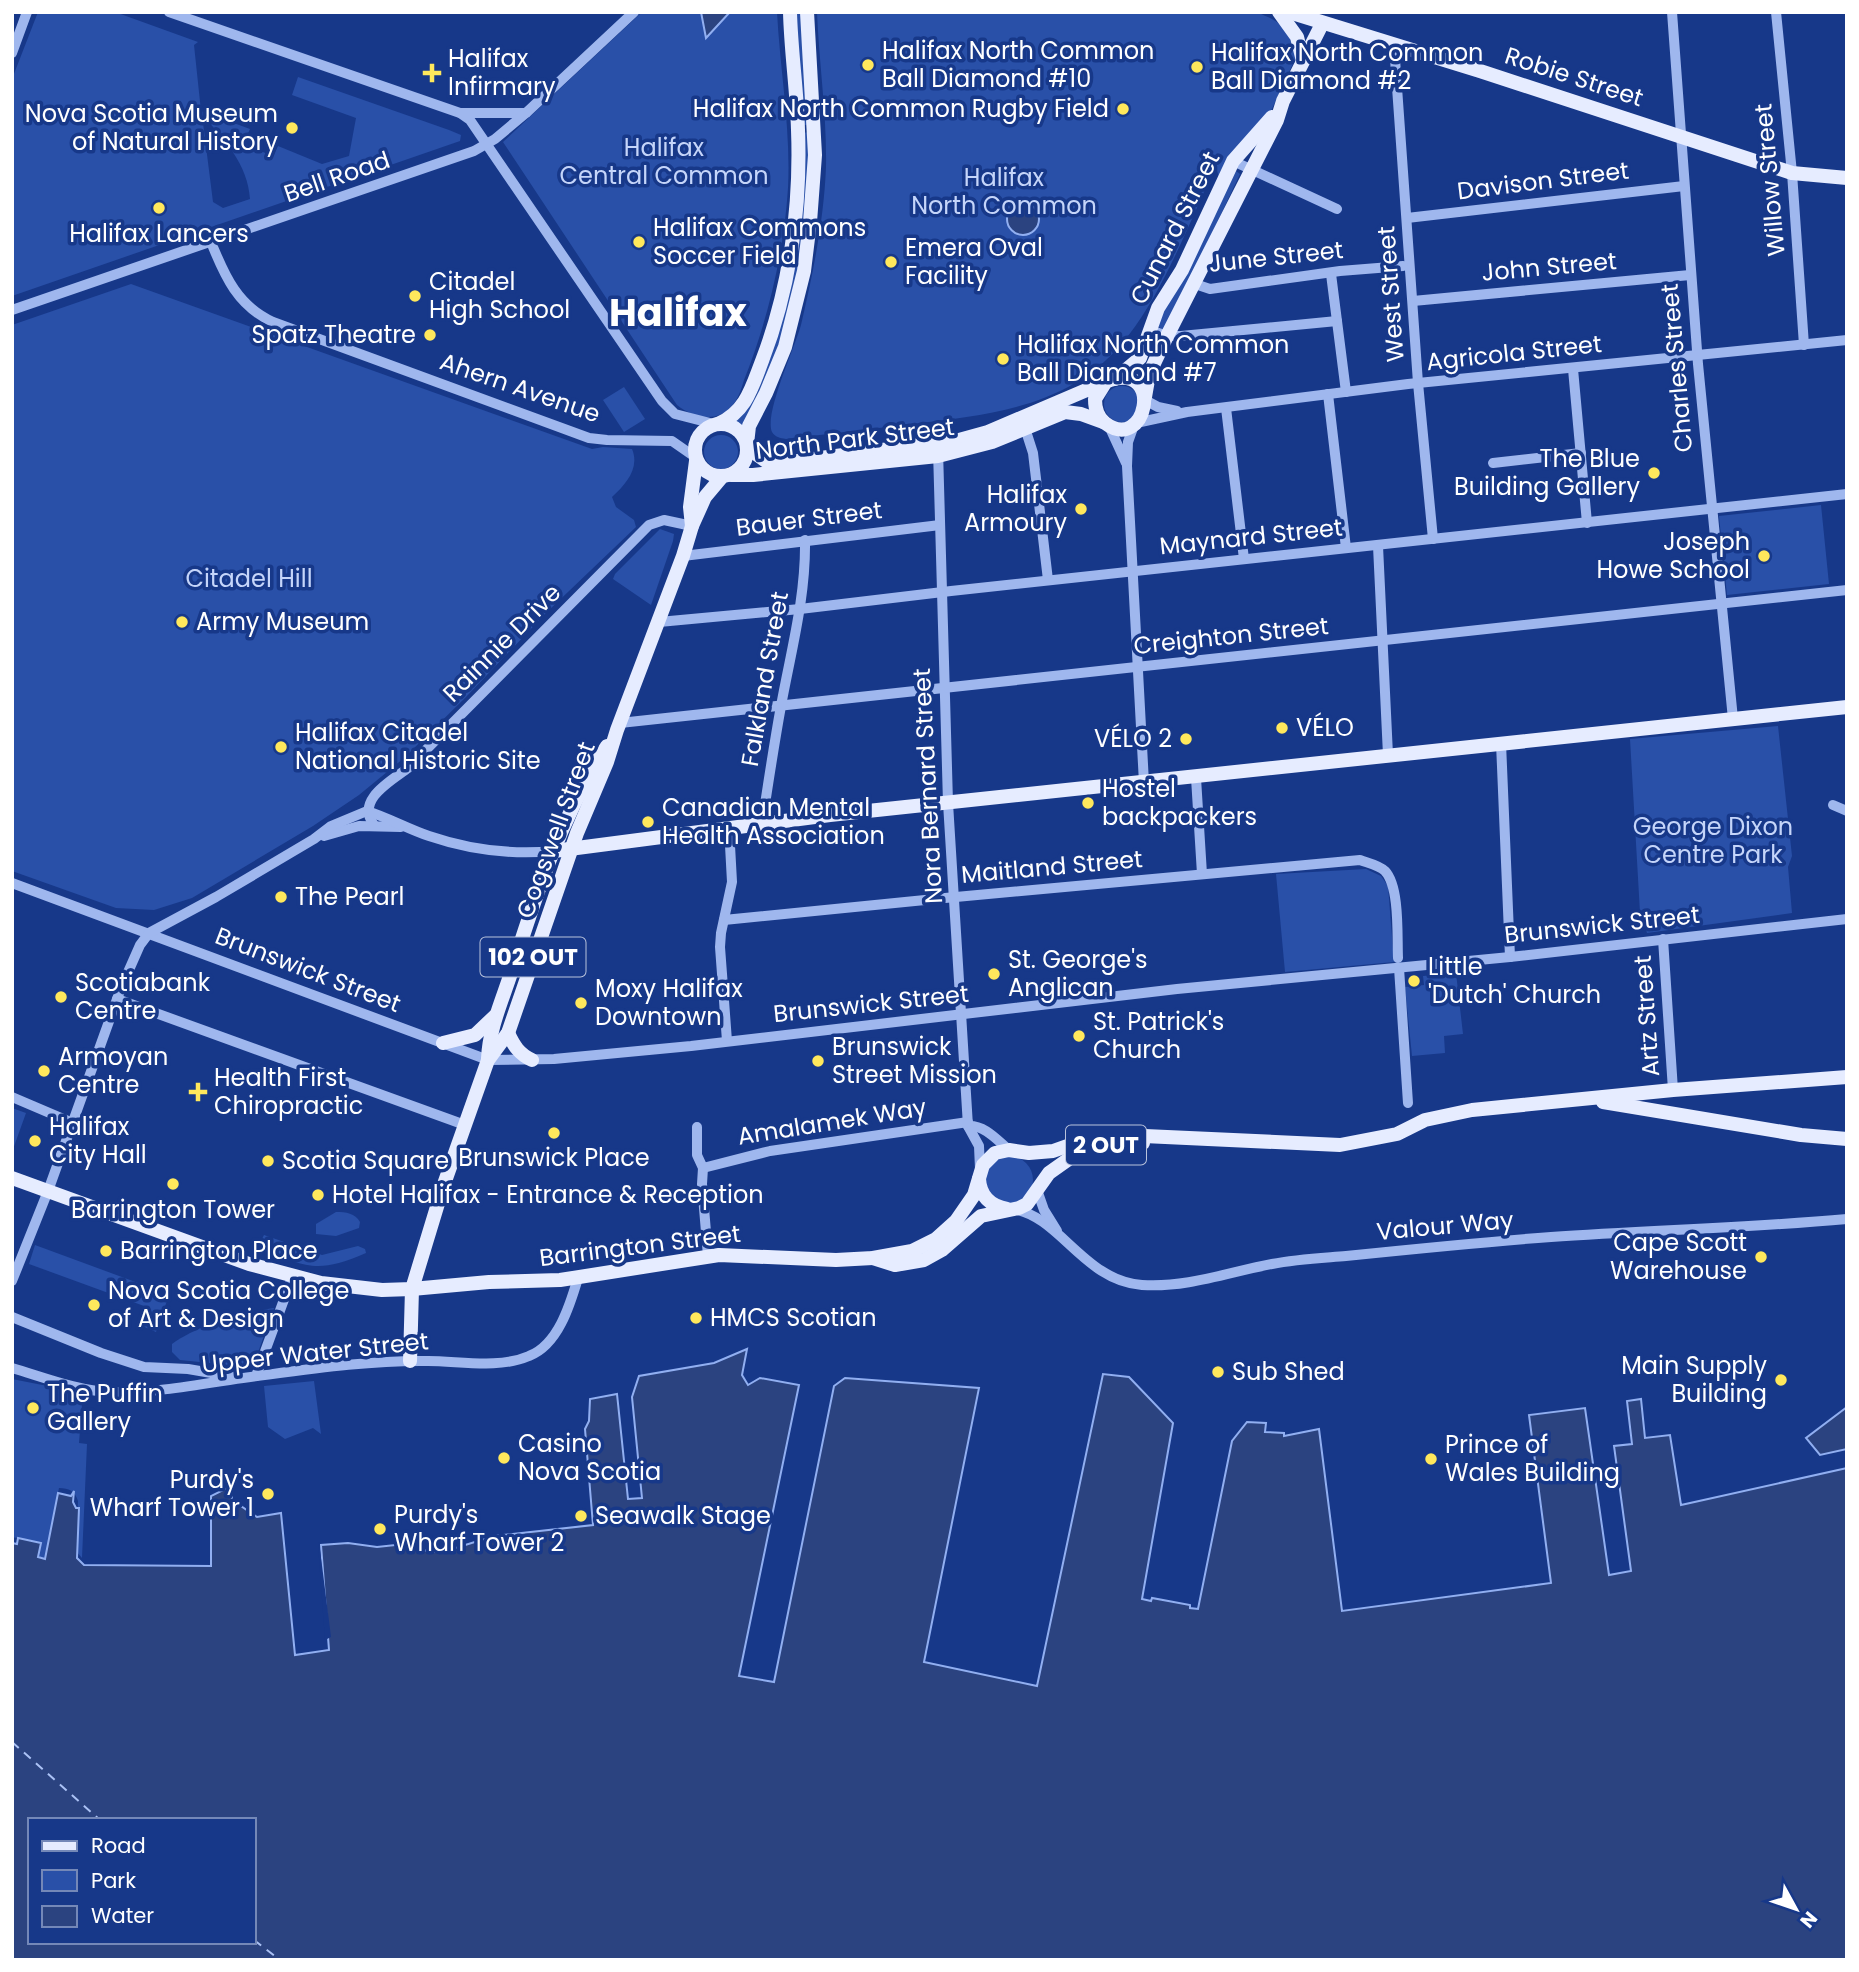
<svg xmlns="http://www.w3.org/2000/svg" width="1859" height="1972" font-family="Poppins,sans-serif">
	<rect width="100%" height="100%" fill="#173889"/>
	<!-- green -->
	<g fill="#2950a8" fill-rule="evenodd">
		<path d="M 38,12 L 115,12 L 198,42 L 194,45 L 201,111 L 250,129 L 244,142 L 250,147 L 273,156 L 278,146 L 322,164 L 349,156 L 356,118 L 292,95 L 298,77 L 449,130 L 461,135 L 460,141 L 12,296 L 12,79 ZM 202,115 C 224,138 248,165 250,199 L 223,208 L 213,202 Z"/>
		<path d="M 642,12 L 777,12 C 780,70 791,130 788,188 C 784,252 768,320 744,380 C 741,390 738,400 730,408 C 716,423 691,417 677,405 L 503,142 Z"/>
		<polygon points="795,12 802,12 807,125 804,125"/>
		<path d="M 817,12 L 1256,12 C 1284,23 1288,28 1296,57 L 1270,113 L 1219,178 L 1216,166 C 1190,220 1165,289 1128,336 C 1073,407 994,414 913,424 C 870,429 828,434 786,439 C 780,438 775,437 772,432 C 764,414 795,347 801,325 C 813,274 824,219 826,167 C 827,115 819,64 817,12 Z"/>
		<polygon points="808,132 810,133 808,212 789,323 744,428 734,421 756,396 771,356 804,133"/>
		<polygon points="1236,171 1240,174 1167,329 1163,330 1158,326 1162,311"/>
		<path d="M 131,284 L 592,449 L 603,447 L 632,449 C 640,468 626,484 612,497 L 616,507 L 634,520 L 636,527 L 546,613 L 466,697 L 404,758 L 359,795 L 313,826 L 192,898 L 154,910 L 116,908 L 12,871 L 12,325 Z"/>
		<circle cx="1122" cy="404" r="18"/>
		<polygon points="624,387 645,419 624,432 603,400"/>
		<circle cx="721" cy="452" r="17"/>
		<polygon points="1821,505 1829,584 1727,595 1719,516"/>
		<polygon points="660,529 674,534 673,541 651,605 613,579 615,574"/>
		<polygon points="1778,726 1792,856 1788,867 1792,913 1647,933 1646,929 1641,930 1630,739"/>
		<polygon points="1366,869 1381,876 1388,886 1394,962 1285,972 1276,874"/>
		<polygon points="1456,973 1463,1034 1444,1036 1445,1053 1412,1056 1405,987 1424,985 1423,976"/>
		<polygon points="12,1108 26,1113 12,1152"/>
		<circle cx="1009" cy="1180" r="24"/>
		<path d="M 336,1212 C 346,1212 355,1213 360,1222 L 359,1228 L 336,1236 L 316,1234 L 316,1224 Z"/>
		<path d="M 264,1235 L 322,1255 L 358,1246 L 365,1249 L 366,1253 C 315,1275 308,1266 257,1249 Z"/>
		<polygon points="35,1245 149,1287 148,1291 168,1298 156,1332 138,1324 144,1306 29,1264"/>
		<path d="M 274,1308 L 256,1358 L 248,1364 L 229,1365 L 180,1360 L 172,1352 L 172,1344 C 198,1325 242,1313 274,1308 Z"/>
		<path d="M 12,1379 L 88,1394 L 88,1400 L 82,1404 L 79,1443 L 87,1444 L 82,1558 L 76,1551 L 78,1501 C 75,1491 69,1488 59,1488 L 45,1559 L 38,1558 L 41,1543 L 12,1537 L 14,1518 L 12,1516 Z"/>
		<polygon points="314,1381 321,1434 313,1428 285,1439 268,1427 264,1386"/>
	</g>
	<!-- water -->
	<g fill="#2b4380" stroke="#91aff1" stroke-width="2" fill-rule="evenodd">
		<polygon points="701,12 730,12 706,38"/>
		<circle cx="1023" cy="219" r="16"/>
		<path d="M 747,1349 L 742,1375 L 748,1385 L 760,1378 L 799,1385 L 739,1676 L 774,1682 L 834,1386 L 845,1378 L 979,1388 L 924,1662 L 1037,1686 L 1103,1374 L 1129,1377 L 1173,1423 L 1142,1599 L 1151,1601 L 1152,1598 L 1190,1605 L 1190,1608 L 1198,1609 L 1232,1441 L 1247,1422 L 1266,1423 L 1265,1432 L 1284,1433 L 1284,1436 L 1319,1429 L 1342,1611 L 1551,1583 L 1529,1415 L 1585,1408 L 1609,1575 L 1631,1571 L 1614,1446 L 1632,1444 L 1627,1401 L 1641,1399 L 1645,1438 L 1670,1435 L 1681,1505 L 1847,1468 L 1847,1960 L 12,1960 L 12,1543 L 17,1544 L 18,1538 L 41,1543 L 38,1557 L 45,1559 L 58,1493 L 71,1496 L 74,1491 L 73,1502 L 76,1508 L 79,1508 L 77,1558 L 84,1565 L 211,1566 L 211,1496 L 231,1486 L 232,1500 L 257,1517 L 281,1513 L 295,1655 L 329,1650 L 321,1545 L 348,1543 L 377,1547 L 414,1543 L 420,1549 L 431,1552 L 446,1551 L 494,1536 L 593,1525 L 585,1429 L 589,1421 L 590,1399 L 617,1394 L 628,1499 L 642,1498 L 632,1397 L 639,1376 L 714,1363 ZM 30,1820 L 254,1820 L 254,1942 L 30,1942 Z"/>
		<polygon points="1847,1407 1847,1449 1820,1455 1806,1438"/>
	</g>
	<!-- pier -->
	<polygon fill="#173889" points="319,1542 331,1637 325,1640 318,1545"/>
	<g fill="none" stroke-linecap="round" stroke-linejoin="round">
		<!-- ferry -->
		<g stroke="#abc2f5" stroke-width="2" stroke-dasharray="9 7" stroke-linecap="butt">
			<polyline points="12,1742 100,1820"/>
			<polyline points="254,1940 280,1960"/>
		</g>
		<!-- minor -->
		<g stroke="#9fb7ee" stroke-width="10">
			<polyline points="169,12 460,113 470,120 662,401 675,414 714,424"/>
			<polyline points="1672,12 1698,364 1733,719"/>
			<polyline points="1776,12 1792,173 1804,345"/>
			<polyline points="1394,45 1418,383 1433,539"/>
			<polyline points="12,53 27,12"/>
			<polyline points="460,113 526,113"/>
			<polyline points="1233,161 1337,209"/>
			<polyline points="1407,218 1684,186"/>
			<path d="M 211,242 C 225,277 238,306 273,322 L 589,438 L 607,440 L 672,441 L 695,457"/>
			<polyline points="1331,274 1346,392"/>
			<polyline points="1195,284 1210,289 1340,271 1403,266"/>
			<polyline points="1413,301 1690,275"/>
			<polyline points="12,310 474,151 495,139 526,113 634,12"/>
			<polyline points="1150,330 1167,336 1181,336 1337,321"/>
			<polyline points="1573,369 1587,523"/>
			<polyline points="1328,394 1346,548"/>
			<polyline points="1145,400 1158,407 1177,411"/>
			<polyline points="1226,408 1244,559"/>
			<polyline points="1136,423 1187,412 1408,384 1847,340"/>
			<polyline points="1134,425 1128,442 1127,466 1144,783"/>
			<polyline points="1109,426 1126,463"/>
			<polyline points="1025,428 1033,453 1048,580"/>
			<polyline points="938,450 948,803 968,1126 979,1146 980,1169"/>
			<polyline points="1493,463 1581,453"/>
			<polyline points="1378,546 1388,755"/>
			<polyline points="683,556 940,525"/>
			<polyline points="659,622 800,609 951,591 1847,494"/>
			<polyline points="620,723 1847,590"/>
			<polyline points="1501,743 1510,957"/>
			<polyline points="1196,778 1202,874"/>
			<polyline points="1833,805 1847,811"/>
			<path d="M 762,824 C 768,784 774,745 781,706 C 791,651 806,597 805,540"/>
			<path d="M 374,825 C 355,800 391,781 408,768 L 649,525 L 664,520 L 692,526"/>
			<polyline points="324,836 359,826 401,827"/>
			<polyline points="12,883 488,1060 554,1059 691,1046 1177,989 1510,957 1847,919"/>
			<path d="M 724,920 L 945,898 L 1360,860 C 1368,863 1379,865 1385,871 C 1400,887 1397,936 1398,958"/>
			<polyline points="1663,939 1673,1090"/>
			<polyline points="1399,968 1408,1103"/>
			<polyline points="117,999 465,1125"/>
			<polyline points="727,1041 720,947 721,933 732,882 729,827"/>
			<polyline points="12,1097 73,1123"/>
			<path d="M 968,1126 C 985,1125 997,1140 1009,1150"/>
			<polyline points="697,1127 697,1155 703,1168 702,1184 708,1256"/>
			<polyline points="703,1168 770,1151 968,1122"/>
			<polyline points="1037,1190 1044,1210 1057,1231"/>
			<path d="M 1013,1209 C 1060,1216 1084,1281 1142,1285 C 1187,1288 1229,1272 1272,1264 C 1297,1259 1322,1258 1346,1256 C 1414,1249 1483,1242 1551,1237 C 1650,1230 1748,1228 1847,1219"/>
			<path d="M 12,1281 L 48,1191 L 121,988 L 140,945 L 149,933 L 216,897 L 314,839 L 331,826 L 367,811 C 389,818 408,829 429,836 C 470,850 511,855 554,851"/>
			<polyline points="12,1317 101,1353 144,1367 188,1369 235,1377"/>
			<path d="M 12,1368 C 43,1377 78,1391 110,1392 C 154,1394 199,1384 243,1378 C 304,1370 367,1360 428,1361 C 460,1361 499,1369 529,1356 C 558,1345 570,1305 578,1278"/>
			<polyline points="256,1376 293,1275"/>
		</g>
		<!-- major -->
		<g stroke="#e6ecff" stroke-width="14">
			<polyline points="1279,12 1297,37 1303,61"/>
			<polyline points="1289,12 1480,71 1792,173 1847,178"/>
			<polyline points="1115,379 1140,358 1158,308 1182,270 1233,161 1272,117"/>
			<polyline points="1145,397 1149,374 1167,336 1277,120 1283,101 1322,24"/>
			<circle cx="721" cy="450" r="26"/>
			<path d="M 718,424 C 746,412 752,387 762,361 C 790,288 801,207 798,130 C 797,90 791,52 790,12"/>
			<polyline points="747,444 749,426 766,393 785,347 804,271 810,222 815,155 807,12"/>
			<path d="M 748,448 L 766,461 L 782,463 L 959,440 L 988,432 L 1110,380 C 1165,363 1146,454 1105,423 C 1097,417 1095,409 1095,399 L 1105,383"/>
			<polyline points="731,475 753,475 938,456 992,442 1065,412 1081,414 1103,422"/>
			<polyline points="692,526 690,507 696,461"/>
			<polyline points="554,851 830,815 1847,707"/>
			<path d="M 508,1033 C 514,1046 519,1054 532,1060"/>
			<polyline points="443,1043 475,1035 495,1016"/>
			<path d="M 488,1059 C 489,1030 501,1003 510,976 C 535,897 561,816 607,746"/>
			<polyline points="1603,1102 1801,1135 1847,1139"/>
			<polyline points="12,1178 249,1264 321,1283 382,1290 412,1289 489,1282 560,1280 719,1255 836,1260 873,1258 912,1251 936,1239 956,1221 974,1195 983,1165 995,1153 1009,1150 1029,1153 1053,1151 1101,1134 1340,1145 1397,1134 1425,1120 1472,1110 1673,1090 1847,1077"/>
			<path d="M 979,1179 C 980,1196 990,1206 1007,1209"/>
			<polyline points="873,1258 895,1265 924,1260 942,1250 981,1216 1019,1208 1027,1204 1049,1173 1073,1156 1105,1145 1143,1143"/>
			<polyline points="410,1361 412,1289 443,1187 488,1060 508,1033 577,833 607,762 617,730 683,556 692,526 705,497 721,478"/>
		</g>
	</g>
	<!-- markers -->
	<g fill="#ffe85c" stroke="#173889" stroke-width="2.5">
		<circle cx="868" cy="65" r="7"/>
		<circle cx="1197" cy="67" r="7"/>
		<path d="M428.5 62.5h7v7h7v7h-7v7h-7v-7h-7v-7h7z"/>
		<circle cx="1123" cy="109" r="7"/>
		<circle cx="292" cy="128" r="7"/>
		<circle cx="159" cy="208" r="7"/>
		<circle cx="639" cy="242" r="7"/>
		<circle cx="891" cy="262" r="7"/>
		<circle cx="415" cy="296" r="7"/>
		<circle cx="430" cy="335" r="7"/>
		<circle cx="1003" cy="359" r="7"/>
		<circle cx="1654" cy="473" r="7"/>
		<circle cx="1081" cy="509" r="7"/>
		<circle cx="1764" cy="556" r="7"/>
		<circle cx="182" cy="622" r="7"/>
		<circle cx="1282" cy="728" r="7"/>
		<circle cx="1186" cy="739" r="7"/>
		<circle cx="281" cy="747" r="7"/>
		<circle cx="1088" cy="803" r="7"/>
		<circle cx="648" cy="822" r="7"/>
		<circle cx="281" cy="897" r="7"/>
		<circle cx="994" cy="974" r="7"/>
		<circle cx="1414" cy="981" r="7"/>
		<circle cx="61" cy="997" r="7"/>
		<circle cx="581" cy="1003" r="7"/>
		<circle cx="1079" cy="1036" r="7"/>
		<circle cx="818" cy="1061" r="7"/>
		<circle cx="44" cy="1071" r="7"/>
		<path d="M194.5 1081.5h7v7h7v7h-7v7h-7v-7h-7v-7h7z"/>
		<circle cx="554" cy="1133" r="7"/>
		<circle cx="35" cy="1141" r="7"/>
		<circle cx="268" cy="1161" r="7"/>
		<circle cx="173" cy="1184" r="7"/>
		<circle cx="318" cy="1195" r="7"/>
		<circle cx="106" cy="1251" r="7"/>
		<circle cx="1761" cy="1257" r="7"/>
		<circle cx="94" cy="1305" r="7"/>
		<circle cx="696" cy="1318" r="7"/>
		<circle cx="1218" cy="1372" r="7"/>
		<circle cx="1781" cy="1380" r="7"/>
		<circle cx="33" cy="1408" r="7"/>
		<circle cx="504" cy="1458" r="7"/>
		<circle cx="1431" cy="1459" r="7"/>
		<circle cx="268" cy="1494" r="7"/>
		<circle cx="581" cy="1516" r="7"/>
		<circle cx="380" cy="1529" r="7"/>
	</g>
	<g text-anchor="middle" stroke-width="7" stroke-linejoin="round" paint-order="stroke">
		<!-- shield labels -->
		<g fill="#173889" stroke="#b9c3dc" stroke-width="2">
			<rect x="480.5" y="937.5" width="105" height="39" rx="5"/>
			<rect x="1066" y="1125.5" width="80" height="39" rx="5"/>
		</g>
		<g font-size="23" font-weight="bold" fill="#fff">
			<text x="533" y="965">102 OUT</text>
			<text x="1106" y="1153">2 OUT</text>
		</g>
		<!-- poi labels -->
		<g font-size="24" fill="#fff" stroke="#173889" text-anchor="start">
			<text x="882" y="59">Halifax North Common<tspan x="882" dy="28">Ball Diamond #10</tspan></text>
			<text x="1211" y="61">Halifax North Common<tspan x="1211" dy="28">Ball Diamond #2</tspan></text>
			<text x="448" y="67">Halifax<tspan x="448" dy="28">Infirmary</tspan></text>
			<text x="1109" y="117" text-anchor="end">Halifax North Common Rugby Field</text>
			<text x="278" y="122" text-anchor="end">Nova Scotia Museum<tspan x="278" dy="28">of Natural History</tspan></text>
			<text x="653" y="236">Halifax Commons<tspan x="653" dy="28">Soccer Field</tspan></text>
			<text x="159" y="242" text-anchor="middle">Halifax Lancers</text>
			<text x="905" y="256">Emera Oval<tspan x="905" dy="28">Facility</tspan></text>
			<text x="429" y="290">Citadel<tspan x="429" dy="28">High School</tspan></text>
			<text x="416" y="343" text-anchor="end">Spatz Theatre</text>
			<text x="1017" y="353">Halifax North Common<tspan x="1017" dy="28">Ball Diamond #7</tspan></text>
			<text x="1640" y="467" text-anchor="end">The Blue<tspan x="1640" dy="28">Building Gallery</tspan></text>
			<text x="1067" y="503" text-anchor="end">Halifax<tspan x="1067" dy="28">Armoury</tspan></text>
			<text x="1750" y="550" text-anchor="end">Joseph<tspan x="1750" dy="28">Howe School</tspan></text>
			<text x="196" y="630">Army Museum</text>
			<text x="1296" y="736">VÉLO</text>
			<text x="295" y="741">Halifax Citadel<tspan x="295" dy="28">National Historic Site</tspan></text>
			<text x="1172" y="747" text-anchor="end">VÉLO 2</text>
			<text x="1102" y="797">Hostel<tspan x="1102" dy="28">backpackers</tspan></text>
			<text x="662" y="816">Canadian Mental<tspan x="662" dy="28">Health Association</tspan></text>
			<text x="295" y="905">The Pearl</text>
			<text x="1008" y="968">St. George's<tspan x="1008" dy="28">Anglican</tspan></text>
			<text x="1428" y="975">Little<tspan x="1428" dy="28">'Dutch' Church</tspan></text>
			<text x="75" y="991">Scotiabank<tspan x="75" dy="28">Centre</tspan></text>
			<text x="595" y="997">Moxy Halifax<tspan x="595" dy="28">Downtown</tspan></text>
			<text x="1093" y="1030">St. Patrick's<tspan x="1093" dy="28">Church</tspan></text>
			<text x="832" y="1055">Brunswick<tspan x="832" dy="28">Street Mission</tspan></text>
			<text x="58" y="1065">Armoyan<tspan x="58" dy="28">Centre</tspan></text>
			<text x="214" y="1086">Health First<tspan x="214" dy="28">Chiropractic</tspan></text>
			<text x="49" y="1135">Halifax<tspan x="49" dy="28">City Hall</tspan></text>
			<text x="554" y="1166" text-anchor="middle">Brunswick Place</text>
			<text x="282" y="1169">Scotia Square</text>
			<text x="332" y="1203">Hotel Halifax - Entrance &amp; Reception</text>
			<text x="173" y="1218" text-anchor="middle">Barrington Tower</text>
			<text x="1747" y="1251" text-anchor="end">Cape Scott<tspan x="1747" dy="28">Warehouse</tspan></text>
			<text x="120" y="1259">Barrington Place</text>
			<text x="108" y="1299">Nova Scotia College<tspan x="108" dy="28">of Art &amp; Design</tspan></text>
			<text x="710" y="1326">HMCS Scotian</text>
			<text x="1767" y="1374" text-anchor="end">Main Supply<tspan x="1767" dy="28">Building</tspan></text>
			<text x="1232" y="1380">Sub Shed</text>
			<text x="47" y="1402">The Puffin<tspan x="47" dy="28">Gallery</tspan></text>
			<text x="518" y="1452">Casino<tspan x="518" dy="28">Nova Scotia</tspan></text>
			<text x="1445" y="1453">Prince of<tspan x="1445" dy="28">Wales Building</tspan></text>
			<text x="254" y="1488" text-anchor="end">Purdy's<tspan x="254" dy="28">Wharf Tower 1</tspan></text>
			<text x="394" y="1523">Purdy's<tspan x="394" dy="28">Wharf Tower 2</tspan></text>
			<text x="595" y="1524">Seawalk Stage</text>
		</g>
		<!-- street labels -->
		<g font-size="24" fill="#fff" stroke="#173889">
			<text transform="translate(1574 77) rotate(18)" y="8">Robie Street</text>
			<text transform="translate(337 177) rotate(-19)" y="8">Bell Road</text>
			<text transform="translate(1770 180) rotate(-95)" y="8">Willow Street</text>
			<text transform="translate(1543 181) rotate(-7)" y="8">Davison Street</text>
			<text transform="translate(1175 228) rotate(-63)" y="8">Cunard Street</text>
			<text transform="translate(1276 257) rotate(-6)" y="8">June Street</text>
			<text transform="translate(1549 267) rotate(-5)" y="8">John Street</text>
			<text transform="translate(1391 294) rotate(-94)" y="8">West Street</text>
			<text transform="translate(1514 353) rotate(-6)" y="8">Agricola Street</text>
			<text transform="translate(1677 368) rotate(-95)" y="8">Charles Street</text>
			<text transform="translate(520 388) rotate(19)" y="8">Ahern Avenue</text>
			<text transform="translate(855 439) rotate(-7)" y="8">North Park Street</text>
			<text transform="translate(809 519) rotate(-7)" y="8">Bauer Street</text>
			<text transform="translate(1251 537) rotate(-6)" y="8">Maynard Street</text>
			<text transform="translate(1231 636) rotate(-6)" y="8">Creighton Street</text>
			<text transform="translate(502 643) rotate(-45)" y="8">Rainnie Drive</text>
			<text transform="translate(765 679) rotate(-80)" y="8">Falkland Street</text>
			<text transform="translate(928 786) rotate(-93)" y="8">Nora Bernard Street</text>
			<text transform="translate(556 830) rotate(-70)" y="8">Cogswell Street</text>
			<text transform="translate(1052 867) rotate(-5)" y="8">Maitland Street</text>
			<text transform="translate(1602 925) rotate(-6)" y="8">Brunswick Street</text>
			<text transform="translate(308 970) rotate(21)" y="8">Brunswick Street</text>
			<text transform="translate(871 1004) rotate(-6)" y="8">Brunswick Street</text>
			<text transform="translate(1647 1016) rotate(-94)" y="8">Artz Street</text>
			<text transform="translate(832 1122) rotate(-9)" y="8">Amalamek Way</text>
			<text transform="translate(1445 1226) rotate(-5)" y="8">Valour Way</text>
			<text transform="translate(640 1246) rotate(-7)" y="8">Barrington Street</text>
			<text transform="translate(315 1353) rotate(-6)" y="8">Upper Water Street</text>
		</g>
		<!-- park labels -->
		<g font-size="24" fill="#c5d5fa" stroke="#173889">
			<text x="664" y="156">Halifax<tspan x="664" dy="28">Central Common</tspan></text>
			<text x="1004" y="186">Halifax<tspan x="1004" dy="28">North Common</tspan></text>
			<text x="249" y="587">Citadel Hill</text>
			<text x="1713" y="835">George Dixon<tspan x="1713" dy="28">Centre Park</tspan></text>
		</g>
		<!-- town labels -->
		<g font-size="38" font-weight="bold" fill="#fff" stroke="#173889">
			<text x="678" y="326">Halifax</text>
		</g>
	</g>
	<!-- border -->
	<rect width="1859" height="1972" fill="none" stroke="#ffffff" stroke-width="28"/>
	<!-- legend -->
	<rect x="28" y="1818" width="228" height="126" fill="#173889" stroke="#7488b8" stroke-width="2"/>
	<rect x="42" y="1841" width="35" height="10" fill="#e6ecff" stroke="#7488b8" stroke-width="2"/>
	<text x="91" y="1853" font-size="21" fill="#ffffff">Road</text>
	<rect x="42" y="1870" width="35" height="21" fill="#2950a8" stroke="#7488b8" stroke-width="2"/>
	<text x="91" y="1888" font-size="21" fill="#ffffff">Park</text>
	<rect x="42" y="1906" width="35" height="21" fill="#2b4380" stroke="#7488b8" stroke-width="2"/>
	<text x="91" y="1923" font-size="21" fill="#ffffff">Water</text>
	<!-- north arrow -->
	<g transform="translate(1796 1909) rotate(130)" stroke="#173889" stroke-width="5" paint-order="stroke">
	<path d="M0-5L12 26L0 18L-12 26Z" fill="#ffffff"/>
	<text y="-10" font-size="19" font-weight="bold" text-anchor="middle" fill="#ffffff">N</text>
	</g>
</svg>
